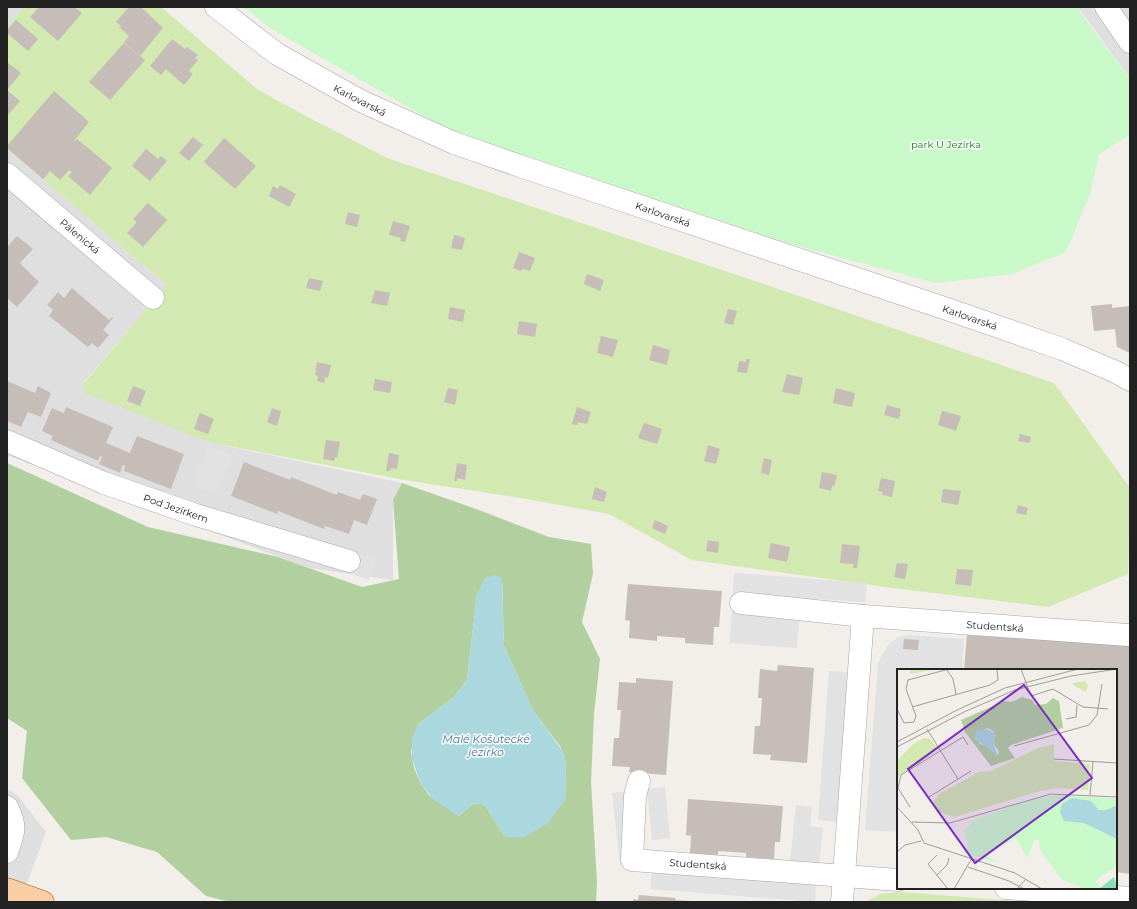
<svg xmlns="http://www.w3.org/2000/svg" width="1137" height="909" font-family="Montserrat,sans-serif">
	<rect width="100%" height="100%" fill="#f2eee9"/>
	<!-- residential -->
	<g fill="#e0dfdf">
		<polygon points="7,7 27,7 7,30"/>
		<polygon points="1078,7 1130,7 1130,78"/>
		<polygon points="7,149 167,285 83,383 208,442 402,483 393,500 393,580 309,568 7,455"/>
		<polygon points="7,789 18,796 46,832 20,902 7,902"/>
	</g>
	<!-- grass -->
	<g fill="#d2e9b1">
		<polygon points="25,7 161,7 257,89 304,115 387,158 752,280 1054,383 1130,488 1128,574 1048,607 885,587 692,560 609,514 527,499 404,480 208,442 85,393 83,384 167,285 7,149 7,27"/>
		<polygon points="902,892 1032,902 866,902 880,894"/>
	</g>
	<!-- forest -->
	<path fill="#b2d09f" fill-rule="evenodd" d="M 7,463 L 148,527 L 278,557 L 362,587 L 399,579 L 393,500 L 402,483 L 479,510 L 549,537 L 591,544 L 593,574 L 582,622 L 600,659 L 594,714 L 591,782 L 597,882 L 596,902 L 231,902 L 206,896 L 157,852 L 106,837 L 71,840 L 22,778 L 27,731 L 7,718 ZM 502,578 L 504,646 L 534,712 L 560,746 L 565,757 L 566,772 L 565,800 L 504,836 L 486,807 L 481,803 L 473,804 L 459,816 L 429,795 L 421,784 L 414,768 L 411,752 L 418,724 L 453,698 L 467,680 L 477,594 Z"/>
	<!-- park -->
	<polygon fill="#c9f9c9" points="244,7 1076,7 1130,79 1130,135 1099,154 1090,194 1066,252 1012,274 936,283 742,231 448,130 270,28"/>
	<!-- parking -->
	<g fill="#e2e2e2">
		<polygon points="207,446 232,455 218,494 193,486"/>
		<polygon points="358,553 376,559 369,580 351,574"/>
		<polygon points="734,573 867,583 865,602 801,598 797,648 730,643"/>
		<polygon points="909,635 964,639 962,670 898,670 898,832 865,830 878,664 883,653 890,643 899,637"/>
		<polygon points="829,671 848,672 837,822 818,820"/>
		<polygon points="665,787 670,838 652,840 647,789"/>
		<polygon points="630,791 637,859 620,865 612,793"/>
		<polygon points="796,805 812,807 810,826 823,828 819,865 790,862"/>
		<polygon points="652,869 816,883 815,902 650,889"/>
	</g>
	<!-- water -->
	<polygon fill="#abd7de" points="495,575 502,578 504,646 534,712 562,750 565,757 566,772 565,800 548,823 525,837 518,838 504,836 486,807 481,803 473,804 459,816 434,800 421,784 412,759 412,738 418,724 453,698 467,680 477,594 485,578"/>
	<!-- building -->
	<g fill="#c6bdb8">
		<polygon points="39,7 74,7 82,13 58,41 30,17"/>
		<polygon points="129,7 141,7 163,28 140,56 124,42 129,36 119,27 121,26 116,22"/>
		<polygon points="16,20 38,39 28,51 7,33 7,30"/>
		<polygon points="172,39 185,49 187,47 198,55 195,58 198,60 189,71 193,74 184,85 166,69 161,75 150,66"/>
		<polygon points="124,43 145,60 110,100 89,82"/>
		<polygon points="7,62 21,73 7,90 20,101 7,116"/>
		<polygon points="54,91 89,122 73,142 77,139 112,168 90,195 68,176 72,172 69,170 60,180 50,171 43,179 7,148 7,146"/>
		<polygon points="193,137 203,145 189,161 179,153"/>
		<polygon points="224,138 256,166 235,189 204,162"/>
		<polygon points="146,149 158,159 161,156 167,161 150,181 132,166"/>
		<polygon points="280,185 296,194 289,207 269,196 273,186 278,189"/>
		<polygon points="148,203 167,220 143,247 127,233 137,222 133,219"/>
		<polygon points="348,212 360,215 357,227 345,224"/>
		<polygon points="393,221 410,226 405,242 400,241 401,238 389,235"/>
		<polygon points="454,235 465,238 462,250 451,248"/>
		<polygon points="17,236 33,249 20,263 39,282 17,307 7,298 7,247"/>
		<polygon points="519,252 535,258 530,271 523,269 521,271 513,268"/>
		<polygon points="587,274 604,280 600,291 584,284"/>
		<polygon points="309,278 323,281 320,291 306,288"/>
		<polygon points="72,288 109,320 112,317 113,318 103,330 109,335 98,348 92,343 88,347 49,316 53,310 47,305 58,292 64,298"/>
		<polygon points="375,290 390,293 387,306 371,303"/>
		<polygon points="1112,304 1112,308 1130,306 1130,353 1117,347 1115,329 1094,331 1091,306"/>
		<polygon points="450,307 465,310 463,322 448,319"/>
		<polygon points="728,309 737,311 733,325 724,323"/>
		<polygon points="519,321 537,324 535,337 517,334"/>
		<polygon points="601,336 618,340 613,357 597,353"/>
		<polygon points="653,345 670,350 667,365 649,360"/>
		<polygon points="746,359 750,359 747,373 737,372 739,361 746,362"/>
		<polygon points="317,362 331,365 328,378 325,377 324,383 317,381 318,376 315,375"/>
		<polygon points="787,374 803,378 799,395 782,392"/>
		<polygon points="375,379 392,382 390,393 373,390"/>
		<polygon points="7,381 35,393 38,386 51,393 41,417 28,412 21,427 7,421"/>
		<polygon points="133,386 146,391 140,406 127,401"/>
		<polygon points="448,388 458,390 455,405 444,402"/>
		<polygon points="836,388 855,393 852,407 833,403"/>
		<polygon points="887,405 901,409 899,419 884,415"/>
		<polygon points="66,407 113,427 106,443 130,453 137,436 184,454 171,489 124,471 125,466 123,465 120,473 99,464 102,457 100,456 98,461 51,440 53,436 42,431 52,408 64,413"/>
		<polygon points="577,407 591,412 587,424 578,422 577,425 572,424"/>
		<polygon points="272,408 281,411 277,426 267,422"/>
		<polygon points="942,411 961,416 956,431 938,425"/>
		<polygon points="200,413 214,419 208,434 194,429"/>
		<polygon points="644,423 662,429 657,444 638,438"/>
		<polygon points="1020,434 1031,437 1030,443 1018,441"/>
		<polygon points="326,440 340,442 337,458 335,457 334,461 323,459"/>
		<polygon points="708,445 720,449 716,464 704,461"/>
		<polygon points="389,453 399,455 397,469 391,468 390,471 386,471"/>
		<polygon points="764,458 772,460 769,475 761,473"/>
		<polygon points="244,462 290,480 291,477 337,495 338,492 360,500 363,494 377,499 367,525 354,520 349,534 325,526 324,529 278,511 277,514 231,496"/>
		<polygon points="457,463 467,465 465,480 457,478 457,481 454,481"/>
		<polygon points="822,472 837,475 834,487 832,486 831,491 819,488"/>
		<polygon points="881,478 895,481 892,497 882,495 883,492 878,491"/>
		<polygon points="595,487 607,492 604,502 592,499"/>
		<polygon points="943,489 961,491 958,505 941,502"/>
		<polygon points="1018,505 1028,508 1026,515 1016,513"/>
		<polygon points="655,520 668,526 665,534 652,528"/>
		<polygon points="708,540 719,542 718,553 706,551"/>
		<polygon points="771,543 790,547 787,562 768,558"/>
		<polygon points="842,544 860,546 857,568 853,568 853,564 840,563"/>
		<polygon points="897,563 908,564 905,579 894,577"/>
		<polygon points="957,569 973,570 971,586 955,584"/>
		<polygon points="628,584 722,591 719,627 714,627 713,645 685,643 685,638 657,636 657,641 629,638 630,621 625,620"/>
		<polygon points="967,635 1089,643 1089,638 1130,641 1130,874 1116,872 1116,670 964,670"/>
		<polygon points="904,639 919,640 918,650 903,649"/>
		<polygon points="778,665 814,668 807,763 770,760 771,755 753,754 755,726 760,726 762,698 758,698 760,669 777,671"/>
		<polygon points="636,678 673,681 666,775 629,772 630,767 612,766 614,738 619,738 621,710 617,710 619,682 636,683"/>
		<polygon points="688,799 783,806 780,842 775,842 774,859 746,857 746,853 718,851 718,855 690,853 691,836 686,835"/>
		<polygon points="639,895 676,898 675,900 692,901 692,902 633,902 633,899 638,900"/>
	</g>
	<g fill="none" stroke-linecap="round" stroke-linejoin="round">
		<defs>
			<g id="minor">
				<polyline points="216,7 277,54 361,101 454,143 523,167 950,310 1062,349 1116,372 1130,380"/>
				<polyline points="1106,7 1130,42"/>
				<polyline points="7,174 153,298"/>
				<polyline points="7,441 104,483 196,515 349,561"/>
				<polyline points="741,603 863,616"/>
				<polyline points="639,781 635,796 632,860 898,880"/>
				<path d="M 7,807 C 17,827 14,832 7,852"/>
				<polyline points="1006,888 1130,898"/>
				<polyline points="842,902 863,616 1128,635"/>
			</g>
			<polyline id="major" points="7,889 43,902"/>
		</defs>
		<!-- minor casing -->
		<use href="#minor" stroke="#a6a6a6" stroke-width="23"/>
		<!-- major casing -->
		<use href="#major" stroke="#9c5c04" stroke-width="23"/>
		<!-- minor -->
		<use href="#minor" stroke="#fff" stroke-width="22"/>
		<!-- major -->
		<use href="#major" stroke="#facea5" stroke-width="22"/>
	</g>
	<g text-anchor="middle" stroke-width="3" stroke-linejoin="round" paint-order="stroke">
		<!-- street labels -->
		<g font-size="10" fill="#222" stroke="#fff">
			<text transform="translate(360 100) rotate(27)" y="4">Karlovarská</text>
			<text transform="translate(663 214) rotate(19)" y="4">Karlovarská</text>
			<text transform="translate(80 236) rotate(40)" y="4">Pálenická</text>
			<text transform="translate(970 317) rotate(19)" y="4">Karlovarská</text>
			<text transform="translate(176 508) rotate(19)" y="4">Pod Jezírkem</text>
			<text transform="translate(995 626) rotate(4)" y="4">Studentská</text>
			<text transform="translate(698 864) rotate(4)" y="4">Studentská</text>
		</g>
		<!-- park labels -->
		<g font-size="10" fill="#0f810f" stroke="#fff">
			<text x="946" y="148">park U Jezírka</text>
		</g>
		<!-- water labels -->
		<g font-size="11" font-style="italic" fill="#467698" stroke="#fff">
			<text x="486" y="743">Malé Košutecké<tspan x="486" dy="13">jezírko</tspan></text>
		</g>
	</g>
	<!-- overview -->
	<g transform="translate(897 669)">
		<rect width="220" height="220" fill="#f2eee9"/>
		<path d="M 13,0 L 40,0 L 13,5 ZM 188,12 L 191,16 L 189,23 L 176,16 L 176,14 ZM 27,69 L 32,69 L 39,77 L 38,83 L 2,107 L 0,111 L 0,92 L 15,76 ZM 157,75 L 157,92 L 193,95 L 191,121 L 162,119 L 143,122 L 58,148 L 42,143 L 36,134 L 42,125 L 82,103 L 94,102 L 141,79 Z" fill="#d2e9b1"/>
		<path d="M 125,28 L 135,31 L 138,36 L 149,35 L 156,29 L 162,32 L 166,59 L 114,76 L 111,79 L 118,89 L 94,97 L 68,63 L 64,51 L 107,32 L 115,33 ZM 90,59 L 96,62 L 98,66 L 96,74 L 102,83 L 100,87 L 95,80 L 82,74 L 85,62 Z" fill="#b2d09f" fill-rule="evenodd"/>
		<path d="M 165,126 L 220,130 L 220,197 L 198,212 L 204,220 L 187,220 L 164,210 L 144,182 L 142,172 L 138,170 L 130,189 L 119,169 L 89,186 L 100,194 L 69,184 L 71,175 L 67,162 L 78,150 L 139,129 Z" fill="#c9f9c9"/>
		<path d="M 217,208 L 220,219 L 202,220 Z" fill="#89deb6"/>
		<path d="M 87,59 L 98,64 L 96,74 L 101,87 L 77,69 L 79,61 L 86,62 ZM 175,129 L 194,132 L 202,141 L 210,141 L 220,136 L 220,170 L 187,154 L 167,152 L 163,143 L 165,135 Z" fill="#abd7de"/>
		<path fill="none" stroke="#9f9c99" stroke-width="1" d="M 124,0 L 134,27 L 156,20 L 186,38 L 211,40M 50,1 L 56,10 L 59,25M 15,38 L 93,16 L 101,11 L 100,0M 0,40 L 7,54 L 17,53 L 19,47 L 9,20 L 11,11 L 52,0M 169,50 L 179,48 L 180,36M 30,60 L 61,110 L 32,128M 0,73 L 58,42 L 108,19 L 181,0M 117,77 L 192,56 L 200,46 L 205,15M 0,78 L 67,43 L 118,21 L 174,7 L 220,0M 157,90 L 220,94M 61,110 L 74,102M 193,126 L 196,93M 0,138 L 21,161 L 27,174 L 118,204 L 145,220M 13,138 L 1,119 L 4,106 L 66,68 L 71,76M 15,153 L 53,154 L 154,125 L 220,128M 0,183 L 8,176 L 24,172M 40,186 L 31,195 L 51,220M 71,198 L 112,212 L 127,220M 40,206 L 50,196 L 52,189M 57,220 L 75,189M 120,220 L 129,210"/>
		<path fill="#7b2cbf" fill-opacity="0.15" stroke="#7b2cbf" stroke-width="2" d="M 127,16 L 195,109 L 78,194 L 11,100 Z"/>
		<rect width="220" height="220" fill="none" stroke="#222" stroke-width="2"/>
	</g>
	<!-- border -->
	<rect width="1137" height="909" fill="none" stroke="#222222" stroke-width="16"/>
</svg>
